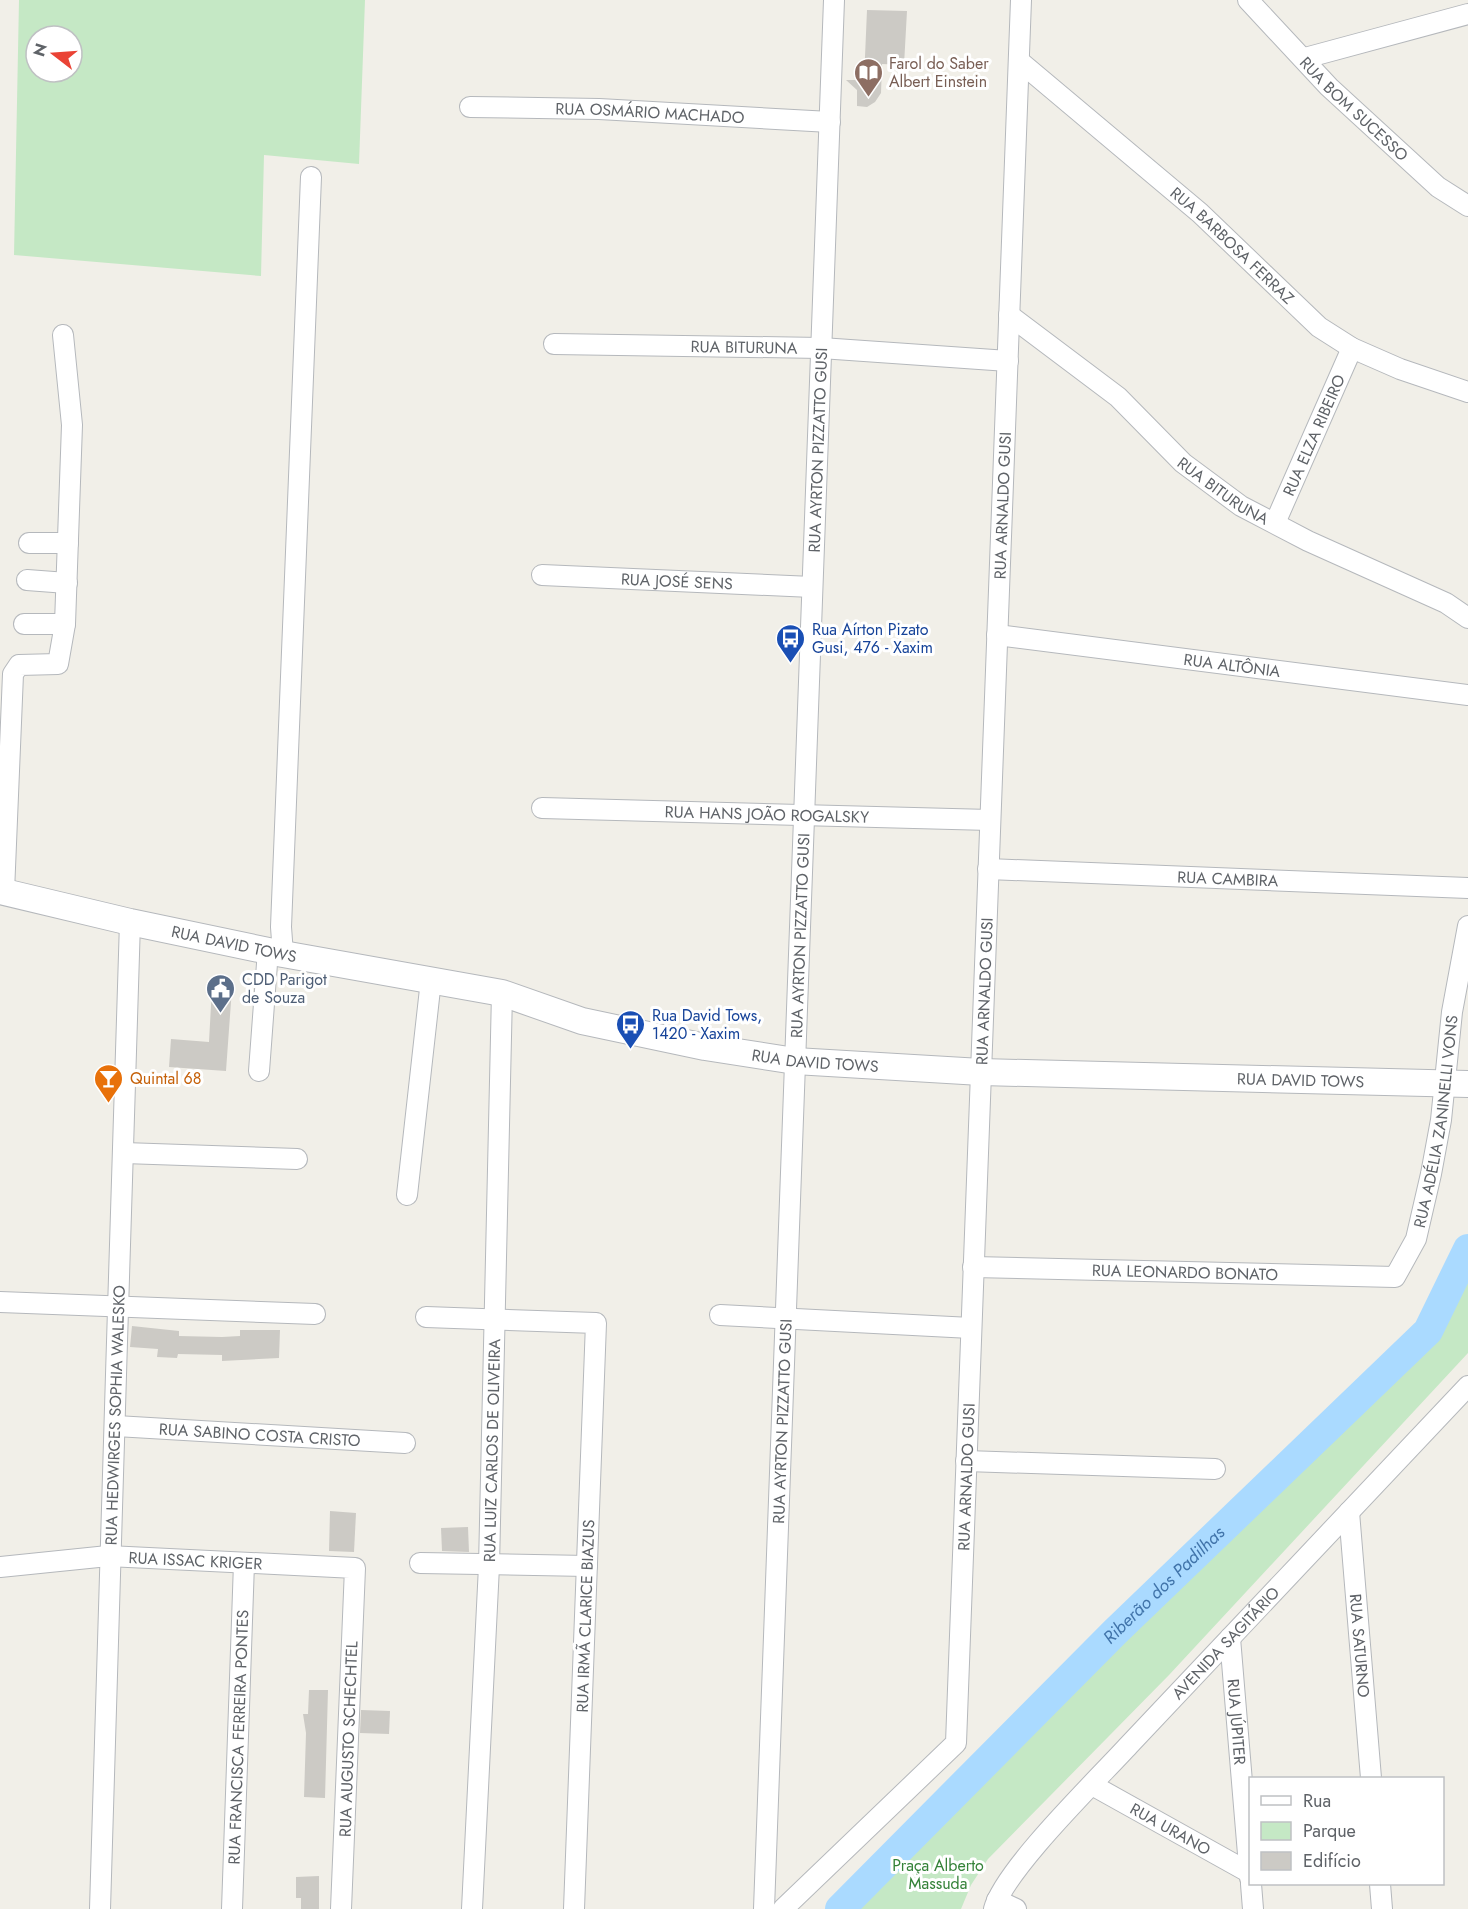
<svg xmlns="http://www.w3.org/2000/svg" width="1468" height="1909" font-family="Jost,sans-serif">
	<rect width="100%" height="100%" fill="#f1efe8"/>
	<!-- green -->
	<g fill="#c5e8c5" fill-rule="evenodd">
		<path d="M 19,0 L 365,0 L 359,164 L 264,155 L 261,276 L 14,255 ZM 36,36 L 72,36 L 72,72 L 36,72 Z"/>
		<polygon points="1468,1275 1468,1353 1169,1675 988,1859 971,1885 961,1909 852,1909 1235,1523 1426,1345 1451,1308"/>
	</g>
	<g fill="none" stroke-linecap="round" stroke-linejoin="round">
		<!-- river -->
		<path stroke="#aadaff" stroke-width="30" id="s1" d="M 840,1909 L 1115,1632 L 1428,1331 L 1468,1249"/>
	</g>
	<!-- building -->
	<g fill="#cccac5">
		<polygon points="867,10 907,11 904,65 882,64 881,93 875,102 867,107 857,106 857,90 846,80 864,80"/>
		<polygon points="212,987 232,988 226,1071 169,1067 171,1039 209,1042"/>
		<polygon points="132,1326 179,1331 179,1336 222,1337 240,1336 240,1330 280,1330 279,1358 222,1361 222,1355 178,1354 177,1358 157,1357 158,1349 130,1347"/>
		<polygon points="330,1511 356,1513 354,1552 329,1551"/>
		<polygon points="468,1527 469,1552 442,1551 441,1528"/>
		<polygon points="309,1690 328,1690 325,1798 304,1797 306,1733 303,1714 308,1714"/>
		<polygon points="361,1710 390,1711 389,1734 360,1733"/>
		<polygon points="319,1876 319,1909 301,1909 301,1898 296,1898 296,1877"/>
	</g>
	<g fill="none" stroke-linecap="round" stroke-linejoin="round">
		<defs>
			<g id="minor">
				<path id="s2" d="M 1248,0 L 1329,87 L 1438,187 L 1468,206"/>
				<polyline points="1305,58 1468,14"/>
				<path id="s3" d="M 1019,61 L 1200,213 L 1319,327 L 1352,348 L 1400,369 L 1468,392"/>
				<path id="s4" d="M 470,107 L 599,109 L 830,122"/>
				<path id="s5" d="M 1009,315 L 1118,397 L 1183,463 L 1241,506 L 1308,541 L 1446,603 L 1468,618"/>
				<path id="s6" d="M 554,344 L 821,348 L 1008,361"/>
				<path id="s7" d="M 1275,523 L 1352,348"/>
				<polyline points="29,543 68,543"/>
				<path id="s8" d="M 542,575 L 812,587"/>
				<polyline points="27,580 67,583"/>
				<polyline points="24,624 65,624"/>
				<path id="s9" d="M 997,635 L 1468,695"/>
				<path id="s10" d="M 542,808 L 990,820"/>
				<path id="s11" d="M 988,869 L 1468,888"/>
				<polyline points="4,892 13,674 19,665 58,664 65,624 72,425 63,335"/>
				<polyline points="283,954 281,927 311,177"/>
				<polyline points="259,1071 268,950"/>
				<polyline points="124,1153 297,1159"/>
				<polyline points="407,1195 431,980"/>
				<path id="s12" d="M 973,1267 L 1395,1277 L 1416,1239 L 1431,1174 L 1441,1120 L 1452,1012 L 1468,926"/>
				<polyline points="0,1302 315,1314"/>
				<polyline points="720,1315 971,1328"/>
				<polyline points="426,1317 596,1323 574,1909"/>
				<path id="s13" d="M 116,1426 L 405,1443"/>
				<polyline points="966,1461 1215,1469"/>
				<path id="s14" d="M 1349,1512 L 1371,1778"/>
				<polyline points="420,1563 587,1566"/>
				<path id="s15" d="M 0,1567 L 108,1556 L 355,1568 L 341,1909"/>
				<path id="s16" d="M 1230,1638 L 1250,1878"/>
				<path id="s17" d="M 1092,1785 L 1250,1873"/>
				<polyline points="1251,1884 1253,1909"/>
				<polyline points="1380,1884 1382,1909"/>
				<polyline points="997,1900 1016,1909"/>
				<path id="s18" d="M 100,1909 C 108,1580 121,1251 130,922"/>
				<path id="s19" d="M 232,1909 L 244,1563"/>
				<path id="s20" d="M 472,1909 L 489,1566 L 502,993"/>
				<path id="s21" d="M 764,1909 L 834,0"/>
				<path id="s22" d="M 783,1909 L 956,1743 L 1021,0"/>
				<path id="s23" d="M 994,1909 C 1004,1870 1098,1779 1129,1745 C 1242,1625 1355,1506 1468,1386"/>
			</g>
			<g id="tertiary">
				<path id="s24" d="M 0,891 L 130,922 L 283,954 L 502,993 L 582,1021 L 705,1047 L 795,1061 L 981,1072 L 1468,1084"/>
			</g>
		</defs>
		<!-- minor casing -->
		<use href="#minor" stroke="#b5b8bc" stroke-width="22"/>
		<!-- tertiary casing -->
		<use href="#tertiary" stroke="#b5b8bc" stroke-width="28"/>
		<!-- minor -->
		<use href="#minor" stroke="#fff" stroke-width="20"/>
		<!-- tertiary -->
		<use href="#tertiary" stroke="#fff" stroke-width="26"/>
	</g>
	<!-- icons -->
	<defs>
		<symbol id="library-pin" viewBox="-11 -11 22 30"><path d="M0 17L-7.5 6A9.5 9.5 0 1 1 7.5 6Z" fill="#8d6e63" stroke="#fff"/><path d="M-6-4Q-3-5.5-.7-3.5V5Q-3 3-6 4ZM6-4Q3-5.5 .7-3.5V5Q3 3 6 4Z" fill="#fff"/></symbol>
		<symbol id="bus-pin" viewBox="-11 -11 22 30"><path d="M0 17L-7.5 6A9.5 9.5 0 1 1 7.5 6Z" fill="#1a4fb4" stroke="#fff"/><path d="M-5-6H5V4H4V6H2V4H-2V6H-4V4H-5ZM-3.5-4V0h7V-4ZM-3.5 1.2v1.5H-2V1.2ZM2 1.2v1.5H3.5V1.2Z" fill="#fff"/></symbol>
		<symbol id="civic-pin" viewBox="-11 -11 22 30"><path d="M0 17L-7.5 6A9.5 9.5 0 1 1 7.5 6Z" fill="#5c6f8a" stroke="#fff"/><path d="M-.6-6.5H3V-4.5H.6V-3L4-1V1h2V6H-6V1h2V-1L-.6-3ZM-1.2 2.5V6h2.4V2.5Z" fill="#fff"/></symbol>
		<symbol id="bar-pin" viewBox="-11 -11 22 30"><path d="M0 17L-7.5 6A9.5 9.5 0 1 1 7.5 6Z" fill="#e8710a" stroke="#fff"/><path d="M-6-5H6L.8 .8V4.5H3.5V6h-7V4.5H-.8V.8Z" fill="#fff"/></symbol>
	</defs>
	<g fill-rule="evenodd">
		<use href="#library-pin" x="852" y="56" width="33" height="45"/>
		<use href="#bus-pin" x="774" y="622" width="33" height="45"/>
		<use href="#civic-pin" x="204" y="972" width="33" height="45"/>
		<use href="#bus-pin" x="614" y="1008" width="33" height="45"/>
		<use href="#bar-pin" x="92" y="1062" width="33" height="45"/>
	</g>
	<g text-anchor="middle" stroke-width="6" stroke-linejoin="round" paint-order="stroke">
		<!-- education labels -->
		<g font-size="16" fill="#785e54" stroke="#fff" text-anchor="start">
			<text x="889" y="69">Farol do Saber<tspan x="889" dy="18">Albert Einstein</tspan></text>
		</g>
		<!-- street labels -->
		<g font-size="16" fill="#5f6368" stroke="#fff">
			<text dy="6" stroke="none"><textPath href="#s2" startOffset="152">RUA BOM SUCESSO</textPath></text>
			<text dy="6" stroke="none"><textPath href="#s4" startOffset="180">RUA OSMÁRIO MACHADO</textPath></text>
			<text dy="6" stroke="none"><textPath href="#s3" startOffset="282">RUA BARBOSA FERRAZ</textPath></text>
			<text dy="6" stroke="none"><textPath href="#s6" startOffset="190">RUA BITURUNA</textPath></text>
			<text dy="6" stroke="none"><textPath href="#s7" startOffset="96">RUA ELZA RIBEIRO</textPath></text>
			<text dy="6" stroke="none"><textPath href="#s21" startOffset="1460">RUA AYRTON PIZZATTO GUSI</textPath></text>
			<text dy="6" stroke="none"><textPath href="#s5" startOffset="278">RUA BITURUNA</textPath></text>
			<text dy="6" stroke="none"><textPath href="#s22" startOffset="1478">RUA ARNALDO GUSI</textPath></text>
			<text dy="6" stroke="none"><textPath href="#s8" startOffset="135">RUA JOSÉ SENS</textPath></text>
			<text dy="6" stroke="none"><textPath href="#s9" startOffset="237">RUA ALTÔNIA</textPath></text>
			<text dy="6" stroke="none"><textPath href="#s10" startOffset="225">RUA HANS JOÃO ROGALSKY</textPath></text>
			<text dy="6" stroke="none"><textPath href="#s11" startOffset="240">RUA CAMBIRA</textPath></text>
			<text dy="6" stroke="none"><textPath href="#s21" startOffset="974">RUA AYRTON PIZZATTO GUSI</textPath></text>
			<text dy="6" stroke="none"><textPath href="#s24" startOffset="240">RUA DAVID TOWS</textPath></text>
			<text dy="6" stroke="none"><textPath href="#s22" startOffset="992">RUA ARNALDO GUSI</textPath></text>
			<text dy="6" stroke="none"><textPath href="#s24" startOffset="834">RUA DAVID TOWS</textPath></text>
			<text dy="6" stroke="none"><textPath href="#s24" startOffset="1320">RUA DAVID TOWS</textPath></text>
			<text dy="6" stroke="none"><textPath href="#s12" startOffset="585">RUA ADÉLIA ZANINELLI VONS</textPath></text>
			<text dy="6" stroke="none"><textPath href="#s12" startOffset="212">RUA LEONARDO BONATO</textPath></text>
			<text dy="6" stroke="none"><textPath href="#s18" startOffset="494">RUA HEDWIRGES SOPHIA WALESKO</textPath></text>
			<text dy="6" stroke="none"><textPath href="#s21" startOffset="488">RUA AYRTON PIZZATTO GUSI</textPath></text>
			<text dy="6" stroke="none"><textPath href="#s13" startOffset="144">RUA SABINO COSTA CRISTO</textPath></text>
			<text dy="6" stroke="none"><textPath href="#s20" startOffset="459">RUA LUIZ CARLOS DE OLIVEIRA</textPath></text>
			<text dy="6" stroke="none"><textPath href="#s22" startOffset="506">RUA ARNALDO GUSI</textPath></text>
			<text dy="6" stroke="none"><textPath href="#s15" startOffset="196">RUA ISSAC KRIGER</textPath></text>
			<text transform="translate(585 1616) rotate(-88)" y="6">RUA IRMÃ CLARICE BIAZUS</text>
			<text dy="6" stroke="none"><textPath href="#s23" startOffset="354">AVENIDA SAGITÁRIO</textPath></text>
			<text dy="6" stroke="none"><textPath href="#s14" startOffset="134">RUA SATURNO</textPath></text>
			<text dy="6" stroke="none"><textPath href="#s16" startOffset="84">RUA JÚPITER</textPath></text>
			<text dy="6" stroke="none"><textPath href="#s19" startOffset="172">RUA FRANCISCA FERREIRA PONTES</textPath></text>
			<text transform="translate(348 1739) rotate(-88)" y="6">RUA AUGUSTO SCHECHTEL</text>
			<text dy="6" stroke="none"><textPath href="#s17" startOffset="90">RUA URANO</textPath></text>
		</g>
		<!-- transit labels -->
		<g font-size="16" fill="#164399" stroke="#fff" text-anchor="start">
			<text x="812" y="635">Rua Aírton Pizato<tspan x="812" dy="18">Gusi, 476 - Xaxim</tspan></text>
			<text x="652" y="1021">Rua David Tows,<tspan x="652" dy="18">1420 - Xaxim</tspan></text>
		</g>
		<!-- service labels -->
		<g font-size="16" fill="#4e5e75" stroke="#fff" text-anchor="start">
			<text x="242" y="985">CDD Parigot<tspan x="242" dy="18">de Souza</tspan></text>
		</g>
		<!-- food labels -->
		<g font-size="16" fill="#c56008" stroke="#fff" text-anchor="start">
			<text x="130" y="1084">Quintal 68</text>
		</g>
		<!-- park labels -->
		<g font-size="16" fill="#348238" stroke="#fff">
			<text x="938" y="1871">Praça Alberto<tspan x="938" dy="18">Massuda</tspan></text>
		</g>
		<!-- water labels -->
		<g font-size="18" font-style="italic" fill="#4174aa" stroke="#fff">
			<text dy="6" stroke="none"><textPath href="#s1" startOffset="458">Riberão dos Padilhas</textPath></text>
		</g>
	</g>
	<!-- legend -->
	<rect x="1249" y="1777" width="195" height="108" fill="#ffffff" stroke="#bfc1c3" stroke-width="1.5"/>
	<rect x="1261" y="1796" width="30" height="9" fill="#ffffff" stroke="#bfc1c3" stroke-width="1.5"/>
	<text x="1303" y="1807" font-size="18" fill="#5f6368">Rua</text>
	<rect x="1261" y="1822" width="30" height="18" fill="#c5e8c5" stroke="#bfc1c3" stroke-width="1.5"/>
	<text x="1303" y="1837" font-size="18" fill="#5f6368">Parque</text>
	<rect x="1261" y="1852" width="30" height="18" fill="#cccac5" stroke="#bfc1c3" stroke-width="1.5"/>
	<text x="1303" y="1867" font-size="18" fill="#5f6368">Edifício</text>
	<!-- north arrow -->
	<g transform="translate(54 54) rotate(287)"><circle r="28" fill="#ffffff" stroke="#bfc1c3" stroke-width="1.5"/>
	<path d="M0-4.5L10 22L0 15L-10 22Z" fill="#ea4335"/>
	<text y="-9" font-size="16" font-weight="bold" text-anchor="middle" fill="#5f6368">N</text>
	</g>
</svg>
